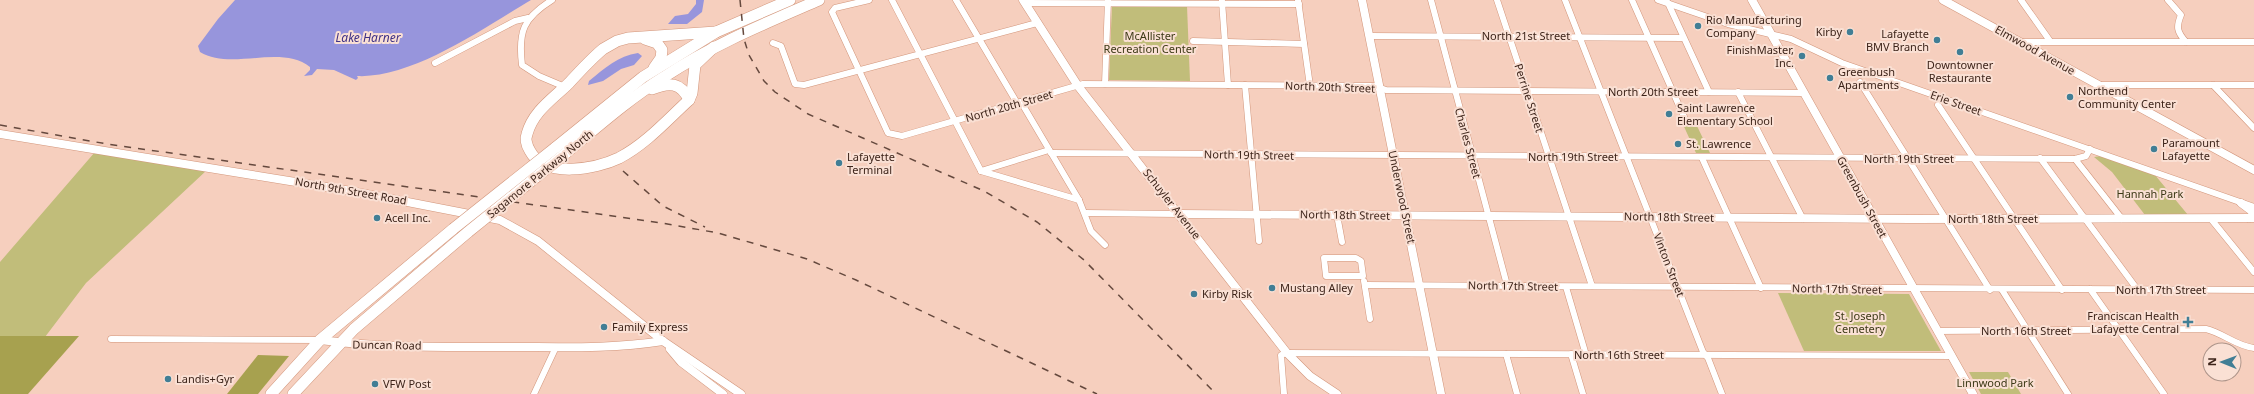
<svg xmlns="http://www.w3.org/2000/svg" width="2254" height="394" font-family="'Noto Sans',sans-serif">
	<rect width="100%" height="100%" fill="#f6cfbe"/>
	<!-- green -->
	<g fill="#c1bd7a">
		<polygon points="1112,5 1187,6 1190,81 1109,80"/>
		<polygon points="1681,120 1688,121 1691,126 1697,126 1710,153 1696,153"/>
		<polygon points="95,152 207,170 86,283 45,337 0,336 0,262"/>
		<polygon points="2101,156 2155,175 2188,215 2145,215 2112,172 2094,157"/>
		<polygon points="1778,293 1909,294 1941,351 1804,351"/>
		<polygon points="1969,372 2008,372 2021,394 1981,394"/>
	</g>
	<!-- forest -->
	<g fill="#a7a14f">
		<polygon points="0,336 79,336 28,394 0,394"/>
		<polygon points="258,355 289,356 258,394 227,394"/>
	</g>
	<!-- water -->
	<g fill="#9795dc">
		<path d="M 235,0 L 531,0 C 484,28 412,79 357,76 L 358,78 L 356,80 L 334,70 L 317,69 L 312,75 L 304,76 L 310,70 L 310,67 C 281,44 231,71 200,52 L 198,46 L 218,19 Z"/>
		<polygon points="696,0 704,0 702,12 687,24 668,24 675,16 688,14 696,4"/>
		<path d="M 638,53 L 642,56 L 634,65 L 621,69 L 603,81 L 588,85 L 589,81 C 605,68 618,56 638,53 Z"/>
	</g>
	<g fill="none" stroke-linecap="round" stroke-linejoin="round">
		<defs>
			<g id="street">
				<path d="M 552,0 C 523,18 518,32 522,65 L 539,76 L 565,87"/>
				<polyline points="869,0 835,8 832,12 888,133 902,136 1083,84 1375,86 1386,90 1804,93"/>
				<polyline points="892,0 981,171 1079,200"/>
				<polyline points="956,0 1017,103"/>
				<polyline points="1298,0 1310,86"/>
				<polyline points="1431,0 1507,285"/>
				<polyline points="1497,0 1592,286"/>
				<polyline points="1565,0 1703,352 1708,358 1722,394"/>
				<polyline points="1632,0 1685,119"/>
				<polyline points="1658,0 1728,24 1791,39 1842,63 2254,207"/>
				<polyline points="2021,0 2050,41"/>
				<path d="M 2168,0 L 2181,15 C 2176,27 2177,32 2186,42"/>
				<polyline points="1222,1 1228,85"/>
				<polyline points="1025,3 1299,4"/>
				<polyline points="1668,3 1709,92"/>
				<polyline points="1370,36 1683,38"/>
				<polyline points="1193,41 1304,44"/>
				<polyline points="2022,42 2254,42"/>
				<polyline points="773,43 781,46 795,84 804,85 1037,23"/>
				<polyline points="435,63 515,21 528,18"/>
				<polyline points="1860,82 1990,290"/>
				<polyline points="1105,84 1108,0"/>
				<polyline points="1245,85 1259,241"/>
				<polyline points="2100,85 2254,85"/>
				<polyline points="2213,85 2254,128"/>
				<polyline points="1738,92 1803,219"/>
				<polyline points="1021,102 1079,200 1091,231 1105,245"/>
				<polyline points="1938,105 2062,290"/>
				<polyline points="1051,153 2075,159 2086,156 2090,149"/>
				<polyline points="1702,158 1761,288"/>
				<polyline points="2040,158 2137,289"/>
				<polyline points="2075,159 2122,219"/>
				<polyline points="981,171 1049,150"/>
				<polyline points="1085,213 1179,214"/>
				<polyline points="1337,215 1342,242"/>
				<polyline points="2211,219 2254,272"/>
				<polygon points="1324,258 1356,258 1361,261 1363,276 1326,276"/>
				<polyline points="1364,281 1370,319"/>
				<polyline points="1365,285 2254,290"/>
				<polyline points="1566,287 1586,355"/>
				<polyline points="2090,289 2164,394"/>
				<polyline points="2002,290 2068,394"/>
				<path d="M 1937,331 L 2206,329 C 2223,333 2236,346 2254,348"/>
				<polyline points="111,339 320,340"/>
				<polyline points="1506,354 1517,394"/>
				<polyline points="1571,354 1583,394"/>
				<polyline points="534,394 556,347"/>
				<polyline points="1284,394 1281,355 1287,353 1952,356"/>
			</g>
			<g id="secondary">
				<polyline points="1023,0 1078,86 1287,353 1310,376 1337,394"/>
				<polyline points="1362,0 1441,394"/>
				<polyline points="1752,0 1973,394"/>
				<polyline points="1943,0 2254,170"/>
				<polyline points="0,134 351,191 500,220 538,241 663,341 741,394"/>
				<polyline points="2241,203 2253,212 2253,215 2249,218"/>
				<polyline points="1179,214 1910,219 2254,218"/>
				<path d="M 320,340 C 384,348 447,347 511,347 C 562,347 612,349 663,341"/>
				<polyline points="670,349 681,362 723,394"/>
			</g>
			<g id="highway">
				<polyline points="645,39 657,43 662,50 661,58 654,68"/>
				<path d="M 714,47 L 695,65 L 692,93 L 689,100 C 667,120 646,144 619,158 C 596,169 545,179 530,151 C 527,146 525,139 527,134 C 533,111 554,98 569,83 C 580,71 591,59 603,49 L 617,41 L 628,38 L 716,32"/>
				<path d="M 652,89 C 669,82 681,82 689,100"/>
				<polyline points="555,148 643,77 716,32 790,0"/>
				<path d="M 561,157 C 595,129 627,100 664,77 C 712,45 766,23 819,0"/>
				<polyline points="271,394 320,340 453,229"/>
				<polyline points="293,394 354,329 468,232"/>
			</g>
		</defs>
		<!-- street casing -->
		<use href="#street" stroke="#d2957a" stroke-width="7"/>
		<!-- secondary casing -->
		<use href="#secondary" stroke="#d2957a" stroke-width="9"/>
		<!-- highway casing -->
		<use href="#highway" stroke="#d2957a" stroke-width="12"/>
		<!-- street -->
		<use href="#street" stroke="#fff" stroke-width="6"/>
		<!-- secondary -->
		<use href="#secondary" stroke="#fff" stroke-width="8"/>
		<!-- highway -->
		<use href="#highway" stroke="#fff" stroke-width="11"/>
		<!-- rail -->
		<g stroke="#65493e" stroke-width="1.5" stroke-dasharray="7 7" stroke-linecap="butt">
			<polyline points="740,0 744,39 749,55 764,81 775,92 808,114 984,191 1037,222 1084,260 1216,394"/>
			<polyline points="0,125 107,144 662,223 718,233 807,259 856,280 1097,394"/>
			<polyline points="623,171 663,206 705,227"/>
		</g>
		<defs>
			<g id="highway-bridge">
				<polyline points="453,229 555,148"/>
				<polyline points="468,232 561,157"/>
			</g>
		</defs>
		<!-- highway-bridge casing -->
		<use href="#highway-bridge" stroke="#d2957a" stroke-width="12" stroke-linecap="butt"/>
		<!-- highway-bridge -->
		<use href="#highway-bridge" stroke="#fff" stroke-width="11"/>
	</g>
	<!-- markers -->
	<g fill="#417e95" stroke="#fae0d4" stroke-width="1.5">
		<circle cx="1698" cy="26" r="4"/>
		<circle cx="1850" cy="32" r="4"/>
		<circle cx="1937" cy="40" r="4"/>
		<circle cx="1960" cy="52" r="4"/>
		<circle cx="1802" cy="56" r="4"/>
		<circle cx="1830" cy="78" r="4"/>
		<circle cx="2070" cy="97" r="4"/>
		<circle cx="1669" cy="114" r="4"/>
		<circle cx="1678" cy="144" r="4"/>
		<circle cx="2154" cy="149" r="4"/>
		<circle cx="839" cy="163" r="4"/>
		<circle cx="377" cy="218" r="4"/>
		<circle cx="1272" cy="288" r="4"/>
		<circle cx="1194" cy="294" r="4"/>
		<path d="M2186 316h4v4h4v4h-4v4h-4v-4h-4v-4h4z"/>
		<circle cx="604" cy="327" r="4"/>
		<circle cx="168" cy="379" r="4"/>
		<circle cx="375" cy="384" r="4"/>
	</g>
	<g text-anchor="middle" stroke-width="4" stroke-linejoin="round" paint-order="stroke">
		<!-- poi labels -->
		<g font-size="11" fill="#3d241a" stroke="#fae0d4" text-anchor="start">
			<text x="1706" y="24">Rio Manufacturing<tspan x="1706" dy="13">Company</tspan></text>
			<text x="1842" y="36" text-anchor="end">Kirby</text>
			<text x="1929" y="38" text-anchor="end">Lafayette<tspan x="1929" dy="13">BMV Branch</tspan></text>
			<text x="1794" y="54" text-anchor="end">FinishMaster,<tspan x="1794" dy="13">Inc.</tspan></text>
			<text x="1960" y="69" text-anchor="middle">Downtowner<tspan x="1960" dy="13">Restaurante</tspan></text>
			<text x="1838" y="76">Greenbush<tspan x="1838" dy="13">Apartments</tspan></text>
			<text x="2078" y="95">Northend<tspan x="2078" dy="13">Community Center</tspan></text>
			<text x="1677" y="112">Saint Lawrence<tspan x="1677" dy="13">Elementary School</tspan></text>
			<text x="2162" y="147">Paramount<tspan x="2162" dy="13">Lafayette</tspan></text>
			<text x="1686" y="148">St. Lawrence</text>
			<text x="847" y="161">Lafayette<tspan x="847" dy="13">Terminal</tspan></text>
			<text x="385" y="222">Acell Inc.</text>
			<text x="1280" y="292">Mustang Alley</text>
			<text x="1202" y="298">Kirby Risk</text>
			<text x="2179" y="320" text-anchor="end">Franciscan Health<tspan x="2179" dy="13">Lafayette Central</tspan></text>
			<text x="612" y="331">Family Express</text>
			<text x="176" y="383">Landis+Gyr</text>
			<text x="383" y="388">VFW Post</text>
		</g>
		<!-- park labels -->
		<g font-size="11" fill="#3c3916" stroke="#fae0d4">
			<text x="1150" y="40">McAllister<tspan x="1150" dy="13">Recreation Center</tspan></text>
			<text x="2150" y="198">Hannah Park</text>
			<text x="1860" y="320">St. Joseph<tspan x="1860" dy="13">Cemetery</tspan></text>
			<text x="1995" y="387">Linnwood Park</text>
		</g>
		<!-- street labels -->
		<g font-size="11" fill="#3d241a" stroke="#fae0d4">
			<text x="1526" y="40">North 21st Street</text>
			<text transform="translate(2035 50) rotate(29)" y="4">Elmwood Avenue</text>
			<text transform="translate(1330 87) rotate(2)" y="4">North 20th Street</text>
			<text x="1653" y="96">North 20th Street</text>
			<text transform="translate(1529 98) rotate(72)" y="4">Perrine Street</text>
			<text transform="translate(1956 103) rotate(19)" y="4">Erie Street</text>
			<text transform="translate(1009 106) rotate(-16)" y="4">North 20th Street</text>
			<text transform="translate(1468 143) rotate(75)" y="4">Charles Street</text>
			<text transform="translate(1249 155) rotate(1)" y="4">North 19th Street</text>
			<text x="1573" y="161">North 19th Street</text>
			<text x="1909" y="163">North 19th Street</text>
			<text transform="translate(540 174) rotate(-39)" y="4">Sagamore Parkway North</text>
			<text transform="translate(351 191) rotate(10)" y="4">North 9th Street Road</text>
			<text transform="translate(1402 197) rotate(78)" y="4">Underwood Street</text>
			<text transform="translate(1862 197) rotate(61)" y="4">Greenbush Street</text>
			<text transform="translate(1172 204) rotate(52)" y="4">Schuyler Avenue</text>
			<text transform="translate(1345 215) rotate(1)" y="4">North 18th Street</text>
			<text transform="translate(1669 217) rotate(1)" y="4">North 18th Street</text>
			<text x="1993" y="223">North 18th Street</text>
			<text transform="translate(1669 265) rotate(69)" y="4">Vinton Street</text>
			<text transform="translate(1513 286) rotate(1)" y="4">North 17th Street</text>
			<text transform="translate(1837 289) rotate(1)" y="4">North 17th Street</text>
			<text x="2161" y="294">North 17th Street</text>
			<text x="2026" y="335">North 16th Street</text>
			<text transform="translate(387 345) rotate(1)" y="4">Duncan Road</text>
			<text x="1619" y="359">North 16th Street</text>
		</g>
		<!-- water labels -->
		<g font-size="12" font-style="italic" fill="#3e3185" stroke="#fae0d4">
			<text x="368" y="42">Lake Harner</text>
		</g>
	</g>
	<!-- north arrow -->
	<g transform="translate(2222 362) rotate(271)"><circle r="19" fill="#fae0d4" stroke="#ae958a"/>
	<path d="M0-3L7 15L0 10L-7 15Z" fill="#417e95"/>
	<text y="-6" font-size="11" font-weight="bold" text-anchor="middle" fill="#3d241a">N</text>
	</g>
</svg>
